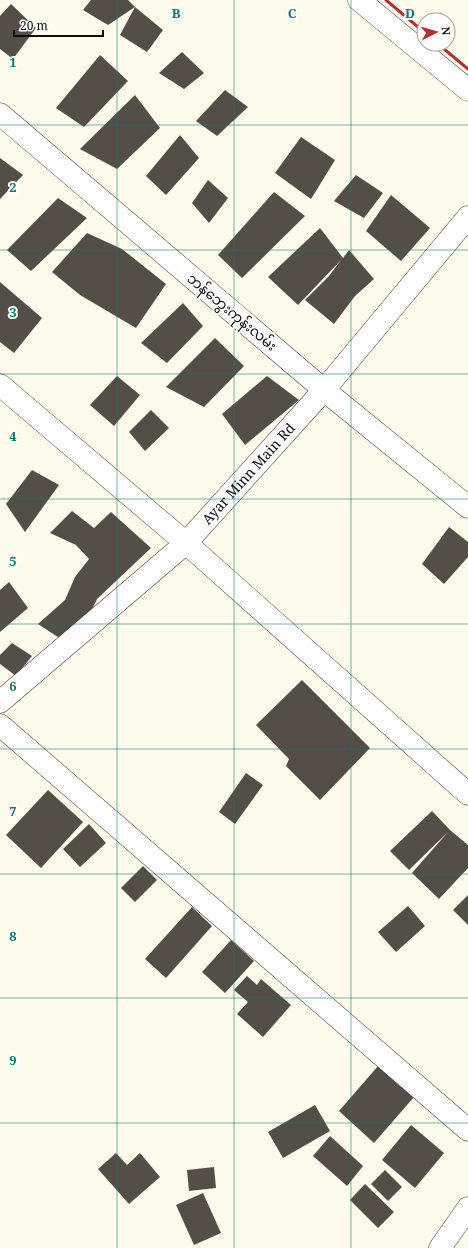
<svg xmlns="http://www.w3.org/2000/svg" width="468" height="1248" font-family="'Noto Serif','Noto Sans Myanmar',serif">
	<rect width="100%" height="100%" fill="#fdfbec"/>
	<!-- building -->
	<g fill="#544e49">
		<polygon points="91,0 128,0 135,7 108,25 83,10"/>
		<polygon points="11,4 36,28 13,59 0,49 0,16"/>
		<polygon points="135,7 163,30 147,52 120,35"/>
		<polygon points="182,52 204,73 184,89 159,73"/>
		<polygon points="100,55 128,81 84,127 56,108"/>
		<polygon points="225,90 248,107 217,136 196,121"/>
		<polygon points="135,95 160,128 117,169 80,149"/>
		<polygon points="180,135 199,158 166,195 146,176"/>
		<polygon points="301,137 335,160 311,199 275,173"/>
		<polygon points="0,158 23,175 0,199"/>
		<polygon points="356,175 383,193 364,218 334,201"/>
		<polygon points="208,180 228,198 209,223 192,203"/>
		<polygon points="274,192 305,216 242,278 218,255"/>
		<polygon points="391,195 430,228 401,261 366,231"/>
		<polygon points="58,198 87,218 31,271 7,250"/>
		<polygon points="320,228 343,258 349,250 374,279 355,296 334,324 305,300 329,276 341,260 298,305 268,277"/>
		<polygon points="87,233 122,249 166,284 136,328 80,295 52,272"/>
		<polygon points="0,282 42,318 14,353 0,342"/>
		<polygon points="183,303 203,326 167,363 141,343"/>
		<polygon points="215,338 244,366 204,407 166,387"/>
		<polygon points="117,376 140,395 114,426 90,405"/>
		<polygon points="267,376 299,400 245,445 222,414"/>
		<polygon points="151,410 169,428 145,451 129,432"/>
		<polygon points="32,470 59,485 25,532 6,504"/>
		<polygon points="72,511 94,528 111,512 151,548 97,599 85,624 64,641 38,624 65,600 75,577 89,559 76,545 50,533"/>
		<polygon points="449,527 468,542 468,557 444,584 422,564"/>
		<polygon points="9,582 28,608 0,632 0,590"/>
		<polygon points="12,643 32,656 16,676 0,664 0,655"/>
		<polygon points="302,680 370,748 320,800 286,766 289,759 256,725"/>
		<polygon points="246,773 263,785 235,824 219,812"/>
		<polygon points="48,790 83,822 41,868 6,835"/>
		<polygon points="432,811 450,830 468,845 468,868 439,899 412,873 448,832 409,870 390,851"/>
		<polygon points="89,824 106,843 80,867 63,849"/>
		<polygon points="143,866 157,880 135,902 121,888"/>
		<polygon points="468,895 468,925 453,910"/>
		<polygon points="408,906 425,926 396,952 378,932"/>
		<polygon points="192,907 212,926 166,978 145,959"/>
		<polygon points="231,940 254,961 225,993 202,972"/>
		<polygon points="247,976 257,985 261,979 291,1005 263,1037 237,1014 248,1002 234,990"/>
		<polygon points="385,1058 421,1089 374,1143 339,1111"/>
		<polygon points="315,1105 330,1131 283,1158 268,1132"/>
		<polygon points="411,1125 444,1153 415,1188 382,1160"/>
		<polygon points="330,1136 363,1166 347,1186 313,1156"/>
		<polygon points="116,1153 127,1165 140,1153 160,1177 129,1204 98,1169"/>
		<polygon points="214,1167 216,1188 189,1191 187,1170"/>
		<polygon points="385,1170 402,1187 388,1201 371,1184"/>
		<polygon points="365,1184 394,1212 378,1228 350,1200"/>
		<polygon points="203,1193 221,1233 194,1245 176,1205"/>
	</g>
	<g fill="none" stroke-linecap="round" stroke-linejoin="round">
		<defs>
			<g id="street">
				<polyline points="359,0 468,90"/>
				<polyline points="0,114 324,390 468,507"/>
				<polyline points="0,385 186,543 468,794"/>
				<path id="s1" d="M 0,702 L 186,543 L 324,390 L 468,217"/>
				<polyline points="0,725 468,1130"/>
				<polyline points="440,1248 468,1208"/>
			</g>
		</defs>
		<!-- street casing -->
		<use href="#street" stroke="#3f3f3f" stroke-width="23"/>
		<!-- street -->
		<use href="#street" stroke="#fff" stroke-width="22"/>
		<!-- rail -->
		<g stroke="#b03130" stroke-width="3">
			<polyline points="386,0 424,32"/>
			<polyline points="438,44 468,69"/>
		</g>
	</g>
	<!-- grid -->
	<path fill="none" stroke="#0f766e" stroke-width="1" stroke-opacity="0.55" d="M 117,0 L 117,1248M 234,0 L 234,1248M 351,0 L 351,1248M 0,125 L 468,125M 0,250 L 468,250M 0,374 L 468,374M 0,499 L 468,499M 0,624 L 468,624M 0,749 L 468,749M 0,874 L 468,874M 0,998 L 468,998M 0,1123 L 468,1123"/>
	<g text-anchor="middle" stroke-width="4" stroke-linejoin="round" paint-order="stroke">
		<!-- street labels -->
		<g font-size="14" fill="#0c0c0c" stroke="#fff">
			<text transform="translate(232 312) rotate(40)" y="5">ဘန်ဘွေးကုန်းလမ်း</text>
			<text dy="5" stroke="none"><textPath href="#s1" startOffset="338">Ayar Minn Main Rd</textPath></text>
		</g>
	</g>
	<g font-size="13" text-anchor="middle" font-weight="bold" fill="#0f766e" stroke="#fff" stroke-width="4" stroke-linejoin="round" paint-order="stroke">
		<text x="176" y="18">B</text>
		<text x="292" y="18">C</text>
		<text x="410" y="18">D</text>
		<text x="13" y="67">1</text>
		<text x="13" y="192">2</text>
		<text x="13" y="317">3</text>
		<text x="13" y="441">4</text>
		<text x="13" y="566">5</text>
		<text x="13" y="691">6</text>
		<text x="13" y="816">7</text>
		<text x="13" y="941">8</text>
		<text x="13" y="1065">9</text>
	</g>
	<!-- north arrow -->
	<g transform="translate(436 32) rotate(84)"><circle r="19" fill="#ffffff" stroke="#9e9e9e"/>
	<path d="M0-3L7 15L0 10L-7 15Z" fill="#b03130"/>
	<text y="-6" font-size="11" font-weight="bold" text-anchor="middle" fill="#0c0c0c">N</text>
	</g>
	<!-- scale -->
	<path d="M14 30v6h89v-6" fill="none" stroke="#0c0c0c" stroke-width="2"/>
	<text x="20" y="30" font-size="12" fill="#0c0c0c" stroke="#ffffff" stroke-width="3" paint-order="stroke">20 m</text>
</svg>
